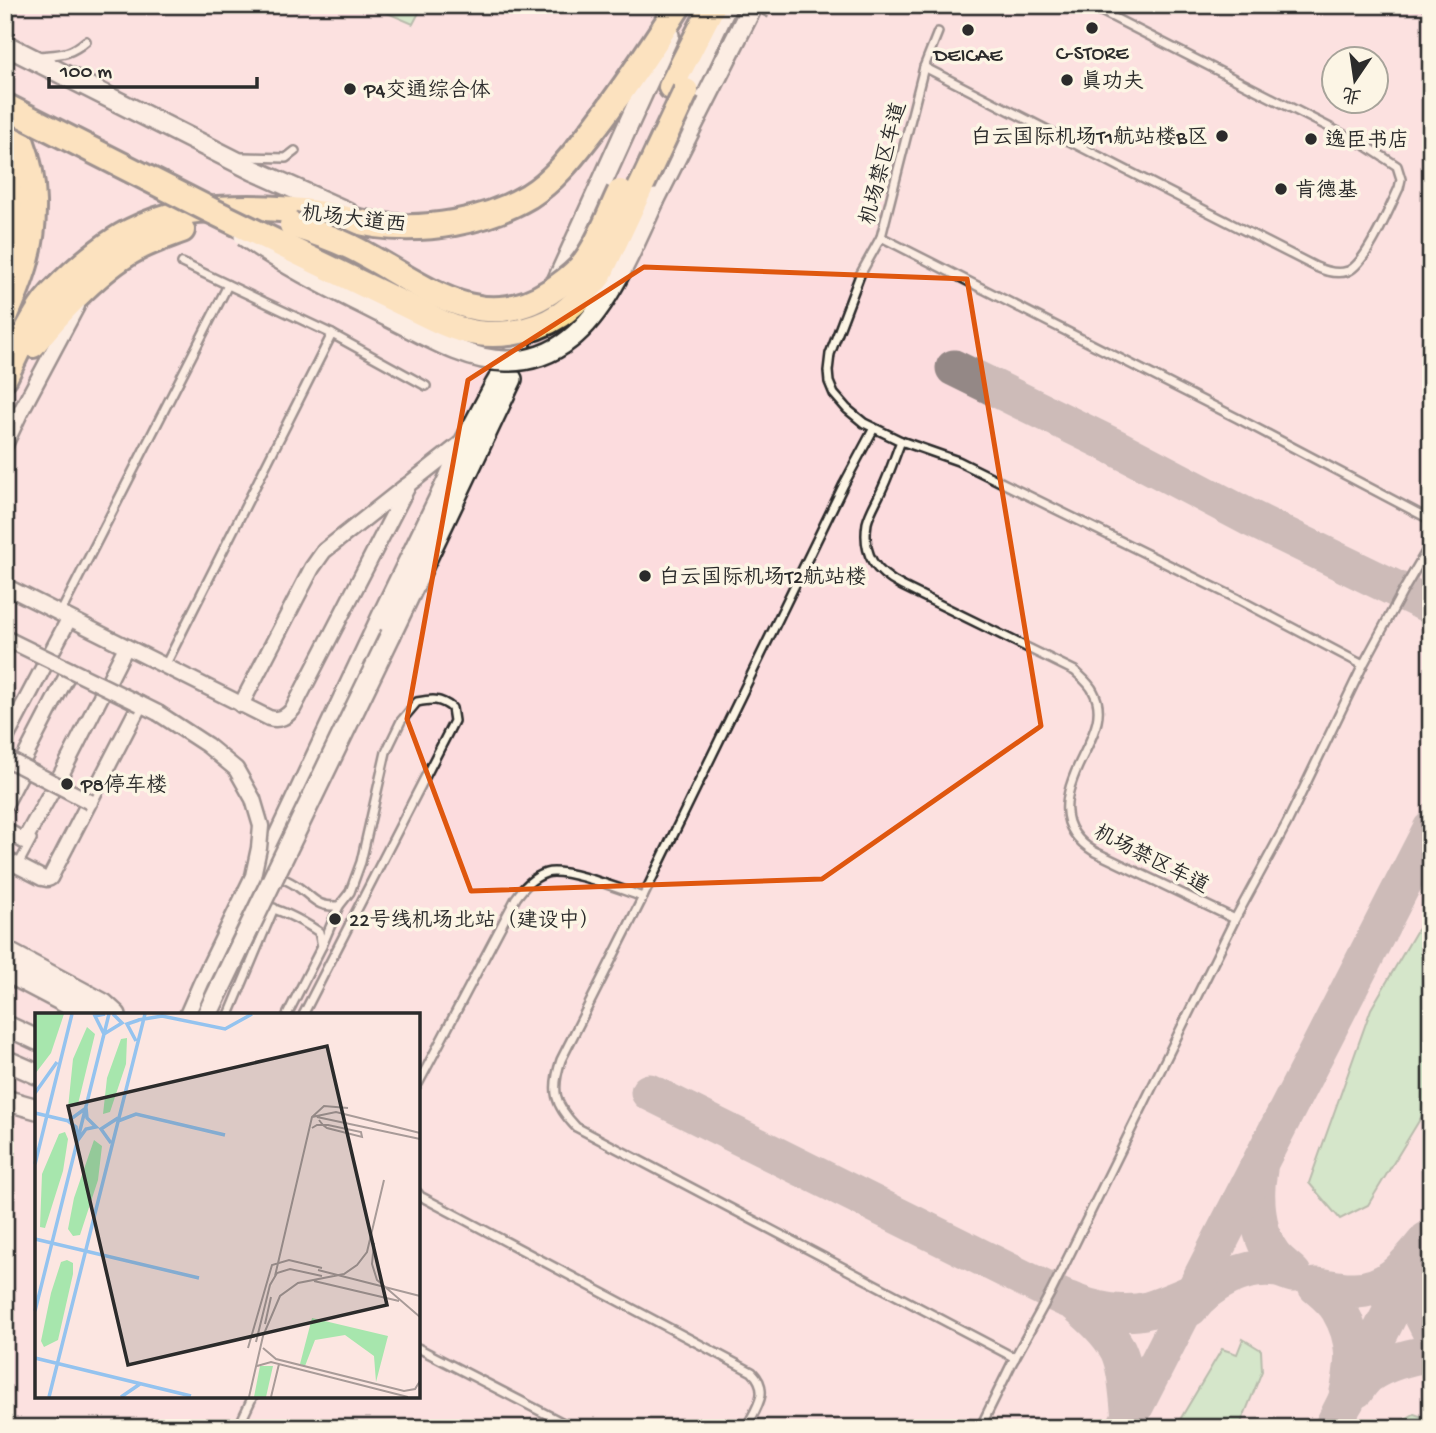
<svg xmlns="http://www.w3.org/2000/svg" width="1436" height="1433" font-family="'Gochi Hand','LXGW WenKai TC',sans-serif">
	<rect width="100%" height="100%" fill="#fce6e1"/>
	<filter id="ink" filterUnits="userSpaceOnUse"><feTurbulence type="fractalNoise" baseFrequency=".0143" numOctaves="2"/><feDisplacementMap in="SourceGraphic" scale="14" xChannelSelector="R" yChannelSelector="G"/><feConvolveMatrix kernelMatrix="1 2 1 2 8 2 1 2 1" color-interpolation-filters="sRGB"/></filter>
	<g filter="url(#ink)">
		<!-- built -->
		<path fill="#fcdcde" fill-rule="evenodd" d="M 5,5 L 1431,5 L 1431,1428 L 5,1428 ZM 1334,60 L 1376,60 L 1376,102 L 1334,102 ZM 37,1015 L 418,1015 L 418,1396 L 37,1396 Z"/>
		<!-- green -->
		<g fill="#a7e6ad" stroke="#69886c" stroke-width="2">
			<polygon points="369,5 423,5 413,24"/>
			<polygon points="1431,906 1431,1101 1368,1205 1340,1219 1309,1183 1371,1009"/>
			<polygon points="1243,1339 1261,1350 1262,1371 1239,1428 1175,1428 1222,1349 1237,1354"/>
			<polygon points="1414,1414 1431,1420 1431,1428 1389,1428"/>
		</g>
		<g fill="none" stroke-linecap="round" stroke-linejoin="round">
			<!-- taxiway -->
			<g stroke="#948886" stroke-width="37">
				<polyline points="954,368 1113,446 1250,518 1431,606"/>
				<path d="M 649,1092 L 1051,1292 C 1079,1306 1117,1318 1148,1310 C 1167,1304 1187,1295 1205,1287"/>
				<path d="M 1073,1301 C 1089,1315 1107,1330 1118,1350 C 1127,1370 1127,1395 1130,1416"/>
				<path d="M 1190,1308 C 1209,1283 1246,1264 1277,1269 C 1283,1270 1288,1273 1293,1274 C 1287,1268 1278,1262 1273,1255 C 1257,1235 1254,1195 1259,1170"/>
				<path d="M 1356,1390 C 1359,1385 1363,1380 1367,1376 C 1381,1365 1413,1354 1431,1355"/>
				<path d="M 1346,1401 C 1354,1367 1358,1342 1339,1310 C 1334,1301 1324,1293 1316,1286 C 1328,1287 1339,1290 1350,1290 C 1387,1292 1406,1266 1427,1240 L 1419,1297 L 1422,1315 L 1431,1333"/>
				<polyline points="1124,1428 1431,829"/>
				<polyline points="1332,1428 1416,1262"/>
			</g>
			<defs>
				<g id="lane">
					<path d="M 1089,5 L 1368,147 L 1397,166 L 1401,179 L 1399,188 C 1390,207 1366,264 1348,271 C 1337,275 1325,271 1316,267 L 924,67 L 881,237 L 860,275 L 830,354 L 828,371 L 829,382 L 834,394 L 847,409 L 864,423 L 901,441 C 895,456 890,472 883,487 C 878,499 870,511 867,523 C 862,555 875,572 902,586 L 1075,671 C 1081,677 1089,683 1093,691 C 1106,714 1092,737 1082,758 C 1064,794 1055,828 1095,852 L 1235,919"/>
					<polyline points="1425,5 1431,8"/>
					<path d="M 38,56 C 59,54 69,56 86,41"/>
					<polyline points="924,67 938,32"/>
					<polyline points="243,157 286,158 295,151"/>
					<polyline points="881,237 1237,418 1431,520"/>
					<polyline points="182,263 332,334"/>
					<path d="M 874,428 L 844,484 L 643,897 L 561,1060 C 551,1090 554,1104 576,1127 L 1015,1358"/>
					<polyline points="901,441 958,461 1238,599 1363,665"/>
					<polyline points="60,614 228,285"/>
					<polyline points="5,658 13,642"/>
					<polyline points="165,666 332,334 426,386"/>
					<polyline points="5,812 27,770"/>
					<polyline points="18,865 32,839"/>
					<path d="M 277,876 C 284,879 292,882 298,887 C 315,899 316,907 339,906 L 350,892 L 361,862 L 386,752 L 401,721 L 417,702 C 432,699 440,698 452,708 L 454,721 L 303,1015"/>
					<path d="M 262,906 C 283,910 301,920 319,932 L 322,946 L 287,1015"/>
					<polyline points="322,946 339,906"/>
					<polyline points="229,1015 274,908"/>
					<path d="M 418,1084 L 516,898 C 524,887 532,878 546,873 C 565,867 622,890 643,897"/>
					<path d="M 418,1193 L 420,1196 L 752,1372 C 771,1391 756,1408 746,1428"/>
					<polyline points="418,1348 573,1428"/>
					<polyline points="238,1428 253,1396"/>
					<polyline points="980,1428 1012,1363 1051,1292 1235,919 1287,823 1363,665 1403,591 1431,543"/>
				</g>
				<g id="street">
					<polyline points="5,445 20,413 77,306"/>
					<path d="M 5,586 L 269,718 C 280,721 286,717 293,709 L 409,484 L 464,441"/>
					<polyline points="241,705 312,568 324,551 406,486"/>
					<polyline points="5,740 69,619"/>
					<polyline points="5,795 70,670"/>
					<polyline points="5,830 24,841 64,769 126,647"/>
					<polyline points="5,859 42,878 47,879 50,878 140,704 158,713"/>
				</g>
				<g id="secondary">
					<polyline points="5,45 253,170 347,212"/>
					<polyline points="686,91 727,5"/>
					<polyline points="655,199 753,5"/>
					<polyline points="554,288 669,35"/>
					<polyline points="391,634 512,379"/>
					<polyline points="251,895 383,614 447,482 465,441 495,385 552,289"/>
					<polyline points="5,951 104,1004 116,1015"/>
					<polyline points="5,971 89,1015"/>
					<polyline points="5,1025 37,1040"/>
					<polyline points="5,1060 37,1074"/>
					<polyline points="5,1100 37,1109"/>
				</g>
				<g id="highway">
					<polyline points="671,87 713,5"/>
					<path d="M 5,115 C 11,124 18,134 22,143 C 36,179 36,224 26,261 C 21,280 13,298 5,317"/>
					<path d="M 5,167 C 13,198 10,230 5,262"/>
					<path d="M 33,345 C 56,315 95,274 127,254 C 144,243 163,237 182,230"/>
					<path d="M 5,377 C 17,353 29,323 45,302 C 64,279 104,244 131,231 C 147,223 167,216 186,212 C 195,209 207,210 217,209 C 252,207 288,208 323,214 C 340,217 357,222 375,225 C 425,232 485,222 529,196 C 553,181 571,158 588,136 C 621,94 650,50 679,5"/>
				</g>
			</defs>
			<!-- lane casing -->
			<use href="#lane" stroke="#2b2b2b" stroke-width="12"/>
			<!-- street casing -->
			<use href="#street" stroke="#2b2b2b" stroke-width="19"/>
			<!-- secondary casing -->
			<use href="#secondary" stroke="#2b2b2b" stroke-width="24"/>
			<!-- highway casing -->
			<use href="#highway" stroke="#2b2b2b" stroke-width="30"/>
			<!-- lane -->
			<use href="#lane" stroke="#fcf5e5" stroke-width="7"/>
			<!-- street -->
			<use href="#street" stroke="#fcf5e5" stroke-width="14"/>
			<!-- secondary -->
			<use href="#secondary" stroke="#fcf5e5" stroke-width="19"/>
			<!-- highway -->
			<use href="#highway" stroke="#fcde96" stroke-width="24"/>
			<defs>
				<g id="street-bridge">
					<polyline points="5,638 140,704"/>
					<polyline points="158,713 207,745 236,769 253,799 261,826 259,848 253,876 201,983 187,1015"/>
					<polyline points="5,758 90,802"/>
				</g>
				<g id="secondary-bridge">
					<path d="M 244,236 C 288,267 336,290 383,314 C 420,332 465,361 506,361 C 529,362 553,353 570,339 C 609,309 634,243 655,199"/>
					<polyline points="207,1015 391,634"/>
				</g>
				<g id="highway-bridge">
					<path d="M 5,106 L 210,210 L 428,316 C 438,321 448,326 459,329 C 491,339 531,334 560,315 C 575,305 587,291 599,276 L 686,91"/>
					<path d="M 292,225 C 312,231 332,238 351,247 C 416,279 478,340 551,291 C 562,284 571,277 580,268 C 598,247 608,217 620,192"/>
				</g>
			</defs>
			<!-- street-bridge casing -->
			<use href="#street-bridge" stroke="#2b2b2b" stroke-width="19" stroke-linecap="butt"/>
			<!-- secondary-bridge casing -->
			<use href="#secondary-bridge" stroke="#2b2b2b" stroke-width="24" stroke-linecap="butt"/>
			<!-- highway-bridge casing -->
			<use href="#highway-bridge" stroke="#2b2b2b" stroke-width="30" stroke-linecap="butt"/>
			<!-- path-bridge -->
			<polyline stroke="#2b2b2b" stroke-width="2.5" stroke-dasharray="7 5" stroke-linecap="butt" points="740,5 770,18"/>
			<!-- street-bridge -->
			<use href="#street-bridge" stroke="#fcf5e5" stroke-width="14"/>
			<!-- secondary-bridge -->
			<use href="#secondary-bridge" stroke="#fcf5e5" stroke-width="19"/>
			<!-- highway-bridge -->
			<use href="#highway-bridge" stroke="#fcde96" stroke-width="24"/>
		</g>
	</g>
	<!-- marked area -->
	<path d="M0 0H1436V1433H0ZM 644,267 L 967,279 L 1041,726 L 822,879 L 471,891 L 407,719 L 468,380 Z" fill="#fce6e1" fill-opacity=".55" fill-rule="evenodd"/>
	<path fill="none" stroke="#df570e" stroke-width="5" stroke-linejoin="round" d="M 644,267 L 967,279 L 1041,726 L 822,879 L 471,891 L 407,719 L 468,380 Z"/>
	<!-- markers -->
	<g fill="#2b2b2b" stroke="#fcf5e5" stroke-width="2.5">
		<circle cx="1092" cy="28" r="7"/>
		<circle cx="968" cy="30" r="7"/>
		<circle cx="1067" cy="80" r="7"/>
		<circle cx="350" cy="89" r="7"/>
		<circle cx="1222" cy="136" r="7"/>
		<circle cx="1311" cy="139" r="7"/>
		<circle cx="1281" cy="189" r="7"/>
		<circle cx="645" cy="576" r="7"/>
		<circle cx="67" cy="784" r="7"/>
		<circle cx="335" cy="919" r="7"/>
	</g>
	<g text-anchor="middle" stroke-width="7" stroke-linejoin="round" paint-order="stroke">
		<!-- poi labels -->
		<g font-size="21" fill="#2b2b2b" stroke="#fcf5e5" text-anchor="start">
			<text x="1092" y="59" text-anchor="middle">C-STORE</text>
			<text x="968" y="61" text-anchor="middle">DEICAE</text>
			<text x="1081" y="87">真功夫</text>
			<text x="364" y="96">P4交通综合体</text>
			<text x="1208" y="143" text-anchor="end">白云国际机场T1航站楼B区</text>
			<text x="1325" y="146">逸臣书店</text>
			<text x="1295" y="196">肯德基</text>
			<text x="659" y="583">白云国际机场T2航站楼</text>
			<text x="81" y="791">P8停车楼</text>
			<text x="349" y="926">22号线机场北站（建设中）</text>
		</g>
		<!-- street labels -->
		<g font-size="21" fill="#2b2b2b" stroke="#fcf5e5">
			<text transform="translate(882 163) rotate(-75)" y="7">机场禁区车道</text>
			<text transform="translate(354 218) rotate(7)" y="7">机场大道西</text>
			<text transform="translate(1152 858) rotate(27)" y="7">机场禁区车道</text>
		</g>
	</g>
	<!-- overview -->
	<g transform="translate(35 1013)">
		<rect width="385" height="385" fill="#fce6e1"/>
		<path d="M 0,1 L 29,1 L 16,40 L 0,61 ZM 52,14 L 60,21 L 43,91 L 33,95 L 38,46 ZM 92,25 L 91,51 L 75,99 L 68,101 L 72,65 L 86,26 ZM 30,119 L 33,126 L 28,158 L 10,215 L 5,214 L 7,161 L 24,121 ZM 59,127 L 67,133 L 63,167 L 45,222 L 38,223 L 33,216 L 39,185 ZM 32,247 L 38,250 L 38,261 L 23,327 L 9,334 L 6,328 L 16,280 L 26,249 ZM 277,305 L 353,323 L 341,369 L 339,343 L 310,322 L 280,327 L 270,353 L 265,351 ZM 225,353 L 238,353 L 231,384 L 219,384 Z" fill="#a7e6ad"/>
		<path fill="none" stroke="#94c3ef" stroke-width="3.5" d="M 70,1 L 60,3 L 69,21 L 87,10 L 78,1M 103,7 L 127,3 L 190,16 L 217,1M 101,28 L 92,11 L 104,7M 0,80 L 22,49M 51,95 L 52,105 L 61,114 L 51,116 L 43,127 L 41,114 L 33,108 ZM 0,100 L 38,109M 83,108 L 101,101 L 190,122M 76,130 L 66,116 L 83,105M 0,151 L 37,1M 0,226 L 164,265M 0,298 L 74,1M 0,345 L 156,383M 14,384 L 110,1M 86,384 L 105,371"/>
		<path fill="none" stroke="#a89b98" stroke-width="2" d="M 277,104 L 301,99 L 385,120M 282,104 L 385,126M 277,115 L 282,112 L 293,112 L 326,119 L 327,124 L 292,115 L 288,112 L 284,107M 339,230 L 337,251 L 342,267 L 385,304M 283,257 L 385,283M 240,263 L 277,104 L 289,93 L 313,95M 279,268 L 364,288M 230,311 L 236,284M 221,329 L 235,272 L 242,260 L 255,256 L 287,263M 213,335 L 237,252 L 254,247 L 287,255M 228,335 L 241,346 L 369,378 L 380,376 L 385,368M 222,353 L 236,349 L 373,384M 214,384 L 228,323 L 245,283 L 263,270 L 309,261 L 322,252 L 332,239 L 349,167M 236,384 L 244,351"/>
		<path fill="#2b2b2b" fill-opacity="0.15" stroke="#2b2b2b" stroke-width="3.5" d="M 292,33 L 352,292 L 93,352 L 33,93 Z"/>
		<rect width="385" height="385" fill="none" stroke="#2b2b2b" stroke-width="3.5"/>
	</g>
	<!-- margin -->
	<rect width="1436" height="1433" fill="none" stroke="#fcf5e5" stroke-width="28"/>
	<rect x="14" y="14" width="1408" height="1405" fill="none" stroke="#2b2b2b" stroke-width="2.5" filter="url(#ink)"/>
	<!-- north arrow -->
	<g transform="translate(1355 80) rotate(193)"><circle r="33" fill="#fcf5e5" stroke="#a8a49b" stroke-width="2"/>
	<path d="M0-5L12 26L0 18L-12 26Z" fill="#2b2b2b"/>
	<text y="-10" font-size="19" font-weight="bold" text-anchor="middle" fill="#2b2b2b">北</text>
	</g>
	<!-- scale -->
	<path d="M49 77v10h208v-10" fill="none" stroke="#2b2b2b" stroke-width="3.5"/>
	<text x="60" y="77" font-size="21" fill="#2b2b2b" stroke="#fcf5e5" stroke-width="5" paint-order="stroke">100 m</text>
</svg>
